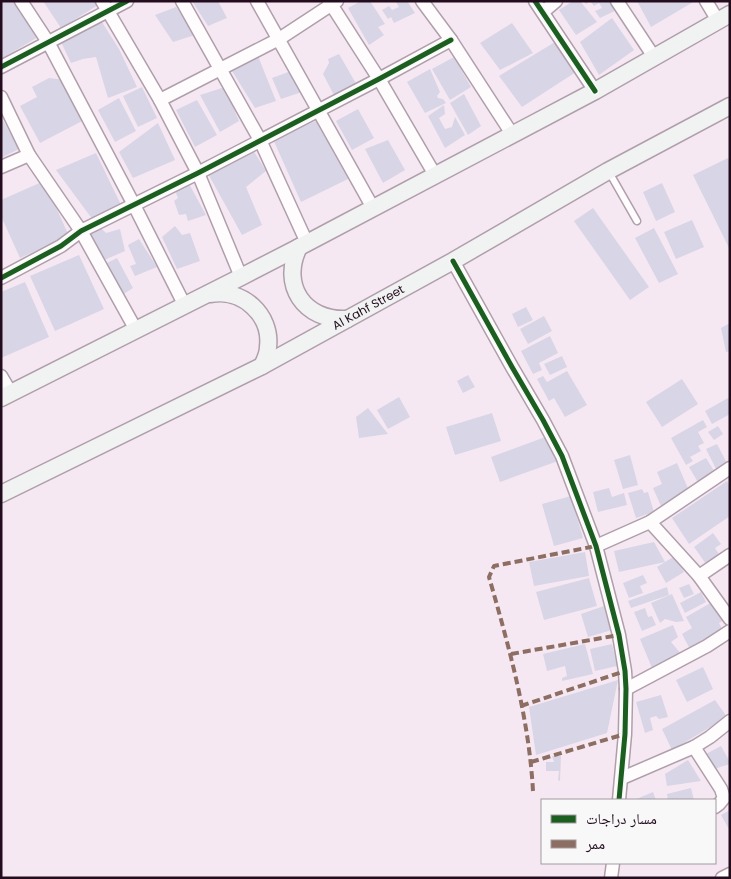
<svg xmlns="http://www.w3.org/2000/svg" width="731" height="879" font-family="Poppins,'Noto Naskh Arabic',sans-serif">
	<rect width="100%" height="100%" fill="#f6e8f2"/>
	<!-- building -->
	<g fill="#d8d5e6">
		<polygon points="1,1 16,1 38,37 1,59"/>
		<polygon points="43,1 95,1 98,5 61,28"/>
		<polygon points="192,1 218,1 227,18 208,26"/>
		<polygon points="361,1 370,1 385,24 378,27 384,35 369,45 348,8"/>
		<polygon points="398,1 407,1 415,13 394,23 391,17 388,19 382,10 389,6 392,10 399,7 396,2"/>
		<polygon points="573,1 580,1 597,22 576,35 559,10"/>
		<polygon points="584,1 615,1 621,8 600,18 595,11 602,8 599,3 594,6 590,1 586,4"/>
		<polygon points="637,1 695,1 651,27"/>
		<polygon points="176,7 195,35 173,42 155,15"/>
		<polygon points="612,18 634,50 599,75 580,42"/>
		<polygon points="100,19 119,49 137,87 108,98 96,57 83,59 71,63 61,42"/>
		<polygon points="512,23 533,53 500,70 480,43"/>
		<polygon points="555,42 576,72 522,107 499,76"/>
		<polygon points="339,54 358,87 335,97 323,74 329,63 328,59"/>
		<polygon points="258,56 276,101 255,108 232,71"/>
		<polygon points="454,57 471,87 450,100 432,69"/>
		<polygon points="430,69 440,92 437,96 438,98 443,99 446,103 425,113 407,82"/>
		<polygon points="291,71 302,92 281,99 272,78"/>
		<polygon points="49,78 65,80 86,119 40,143 20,106 37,97 32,87"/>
		<polygon points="142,87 157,118 138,127 123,96"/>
		<polygon points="225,87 239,121 220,132 200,95"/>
		<polygon points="464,94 481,126 468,135 450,103"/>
		<polygon points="119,98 136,131 115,142 98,110"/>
		<polygon points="197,100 217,135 195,147 176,110"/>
		<polygon points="444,105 445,114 439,118 445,129 452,127 455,117 465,135 445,148 428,116"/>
		<polygon points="358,109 374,138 352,150 336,121"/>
		<polygon points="1,117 19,149 1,158"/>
		<polygon points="316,121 348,179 301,202 273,139"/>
		<polygon points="158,123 175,160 133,178 119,152"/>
		<polygon points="388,140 405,170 383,183 365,149"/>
		<polygon points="253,150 266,171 246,187 262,225 242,235 207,172"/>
		<polygon points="96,153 122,207 93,220 56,170"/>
		<polygon points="728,158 730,162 730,250 693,175"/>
		<polygon points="44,181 69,236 20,258 1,216 1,200"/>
		<polygon points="188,182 206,215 188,221 186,214 179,215 174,201 178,198 174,188"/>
		<polygon points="662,183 675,212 656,221 643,192"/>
		<polygon points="593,208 649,287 630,300 574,221"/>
		<polygon points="692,220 704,247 676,259 664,232"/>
		<polygon points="175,226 182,235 190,233 200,261 177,269 162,237"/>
		<polygon points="100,227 106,233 120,229 125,251 102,261 87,233"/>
		<polygon points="654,228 678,274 659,283 635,238"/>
		<polygon points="139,239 157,267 135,276 130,266 136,264 128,245"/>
		<polygon points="79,255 104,309 55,331 30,276"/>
		<polygon points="117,258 133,288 122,295 105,264"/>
		<polygon points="25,282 49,337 1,358 1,292"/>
		<polygon points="526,307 533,320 518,327 512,314"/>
		<polygon points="544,316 552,331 528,344 520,329"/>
		<polygon points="730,323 730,351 726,352 721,328"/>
		<polygon points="550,336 558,353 539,363 542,370 533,374 521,351"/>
		<polygon points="562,356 567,367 550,375 544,364"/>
		<polygon points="567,371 587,405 565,417 554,398 549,401 537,379 543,376 547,382"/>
		<polygon points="468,375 475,387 463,393 457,381"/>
		<polygon points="682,379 698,404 662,427 646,402"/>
		<polygon points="399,397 410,417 388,429 377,410"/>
		<polygon points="728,398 730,401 730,414 712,424 705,411"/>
		<polygon points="368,408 388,434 359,438 356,417"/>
		<polygon points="492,413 501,441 455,455 446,427"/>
		<polygon points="703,420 707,427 698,432 704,443 698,446 701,451 690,457 693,461 686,465 671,438"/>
		<polygon points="718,426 723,434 714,440 708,432"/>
		<polygon points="548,436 558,461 500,482 491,457"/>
		<polygon points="717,444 728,465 717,471 706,449"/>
		<polygon points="630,455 638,485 623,489 614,460"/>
		<polygon points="706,458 716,474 699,484 689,467"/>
		<polygon points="677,463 690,493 661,506 653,488 662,484 657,472"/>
		<polygon points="727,481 730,486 730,516 689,544 672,518"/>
		<polygon points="609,488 612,497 624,493 627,505 598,512 593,492"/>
		<polygon points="642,489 644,493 648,492 654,512 636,518 628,493"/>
		<polygon points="571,496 583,538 554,546 542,504"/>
		<polygon points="713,533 721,544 715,548 719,554 706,564 694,547"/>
		<polygon points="654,542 665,562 675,556 684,572 666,583 657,567 665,562 619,572 614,551"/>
		<polygon points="585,552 589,576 534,586 529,562"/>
		<polygon points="643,575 647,583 640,586 643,593 629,598 623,583"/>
		<polygon points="589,578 597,606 544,620 536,592"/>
		<polygon points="689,584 694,594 684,598 679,588"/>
		<polygon points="667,587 669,595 631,608 628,601"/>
		<polygon points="701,592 706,602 685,613 680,603"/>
		<polygon points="672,594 684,621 676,622 665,619 660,623 651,603"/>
		<polygon points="714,601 724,620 719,623 723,631 690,649 682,634 692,628 686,617"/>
		<polygon points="604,606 612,630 588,637 581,614"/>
		<polygon points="645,608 648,617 652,616 656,625 642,631 634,612"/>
		<polygon points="673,625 678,637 671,642 682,655 652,668 640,639"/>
		<polygon points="585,644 593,674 562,681 562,678 567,676 565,666 547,671 543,654"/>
		<polygon points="612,644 617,666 595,671 590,649"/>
		<polygon points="703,667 713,689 687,702 676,680"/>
		<polygon points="618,680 607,733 536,755 529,707"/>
		<polygon points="661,695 668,717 659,719 656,716 650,718 653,730 645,733 636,702"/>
		<polygon points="715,700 727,717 672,750 662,729"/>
		<polygon points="721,746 730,762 730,764 714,769 706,754"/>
		<polygon points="552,756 561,756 560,781 558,780 559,771 546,771 546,762 554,762"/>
		<polygon points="688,760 701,781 667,786 665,774"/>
		<polygon points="691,788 694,800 668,800 667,794"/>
		<polygon points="653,792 656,800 634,800"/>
		<polygon points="730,810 730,831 721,815"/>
	</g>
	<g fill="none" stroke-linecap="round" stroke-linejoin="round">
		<defs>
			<polyline id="lane" points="609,172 637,221"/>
			<g id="street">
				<polyline points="21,1 48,42 134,205 185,306"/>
				<polyline points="102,1 160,100 198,173 241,277"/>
				<polyline points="182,1 260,140 307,243"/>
				<polyline points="257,1 373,208"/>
				<polyline points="329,1 379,79 435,175"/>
				<polyline points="422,1 451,40 512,134"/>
				<polyline points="535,1 595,91"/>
				<polyline points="617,1 654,57"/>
				<polyline points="706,1 718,21"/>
				<polyline points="543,12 556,1"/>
				<polyline points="1,67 127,1"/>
				<polyline points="1,97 29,155 81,231 136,330"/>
				<polyline points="160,100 279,39 337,1"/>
				<polyline points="1,167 29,155"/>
				<polyline points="453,261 512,367 543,420 562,456 596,546 619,635 625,671 626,689 625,734 619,800"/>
				<polyline points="1,278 61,246 81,231 198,173 379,79 451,40"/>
				<polyline points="1,376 11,393"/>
				<polyline points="650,522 699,576 730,619"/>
				<polyline points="596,546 650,522 730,468"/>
				<polyline points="699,576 730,555"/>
				<polyline points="626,689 707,646 730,631"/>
				<polyline points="694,747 721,789 724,798 719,804 715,807"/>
				<polyline points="622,778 694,747 710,737 730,721"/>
				<polyline points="611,878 613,863"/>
				<polyline points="722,878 730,874"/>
			</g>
			<g id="secondary">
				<path d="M 299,247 C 280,285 304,321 347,319"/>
				<path d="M 211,294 C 242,288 272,315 268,347 C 268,354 265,360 262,366"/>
				<polyline points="1,398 241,277 307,243 595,91 730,14"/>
				<path id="s1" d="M 1,494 L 262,366 L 453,261 L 608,171 L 730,106"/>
			</g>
		</defs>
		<!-- lane casing -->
		<use href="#lane" stroke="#b09fab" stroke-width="9"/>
		<!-- street casing -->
		<use href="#street" stroke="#b09fab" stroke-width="15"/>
		<!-- secondary casing -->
		<use href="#secondary" stroke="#b09fab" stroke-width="19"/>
		<!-- lane -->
		<use href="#lane" stroke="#fefcfd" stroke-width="6"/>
		<!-- street -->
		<use href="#street" stroke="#fefcfd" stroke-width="12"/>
		<!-- secondary -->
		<use href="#secondary" stroke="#f1f2f2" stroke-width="16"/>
		<!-- quiet -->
		<g stroke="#8d6e63" stroke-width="4" stroke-dasharray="8 4" stroke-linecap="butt">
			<polyline points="511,654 619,635"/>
			<polyline points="521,706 625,671"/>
			<polyline points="531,762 625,734"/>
			<path d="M 533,791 C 529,718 509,647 489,577 L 494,566 L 596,546"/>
		</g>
		<defs>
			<g id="cycleway">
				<polyline points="535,1 595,91"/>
				<polyline points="1,67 127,1"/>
				<polyline points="453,261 512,367 543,420 562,456 596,546 619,635 625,671 626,689 625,734 619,800"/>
				<polyline points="1,278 61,246 81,231 198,173 379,79 451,40"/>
			</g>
		</defs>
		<!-- cycleway casing -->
		<use href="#cycleway" stroke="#f8f8f8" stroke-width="8"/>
		<!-- cycleway -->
		<use href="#cycleway" stroke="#1b5e20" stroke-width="5"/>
	</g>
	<g text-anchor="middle" stroke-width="4" stroke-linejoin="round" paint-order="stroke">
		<!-- street labels -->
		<g font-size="12" fill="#220c1d" stroke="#f8f8f8">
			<text dy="4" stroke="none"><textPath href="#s1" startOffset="412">Al Kahf Street</textPath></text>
		</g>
	</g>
	<!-- border -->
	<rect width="731" height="879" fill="none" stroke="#220c1d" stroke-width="5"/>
	<!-- legend -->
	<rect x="541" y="799" width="175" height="65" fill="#f8f8f8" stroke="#a29aa0"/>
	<rect x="551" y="815" width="25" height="8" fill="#1b5e20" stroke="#a29aa0"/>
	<text x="586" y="824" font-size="15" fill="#220c1d">مسار دراجات</text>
	<rect x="551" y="840" width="25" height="8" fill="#8d6e63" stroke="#a29aa0"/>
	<text x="586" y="849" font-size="15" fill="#220c1d">ممر</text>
</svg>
